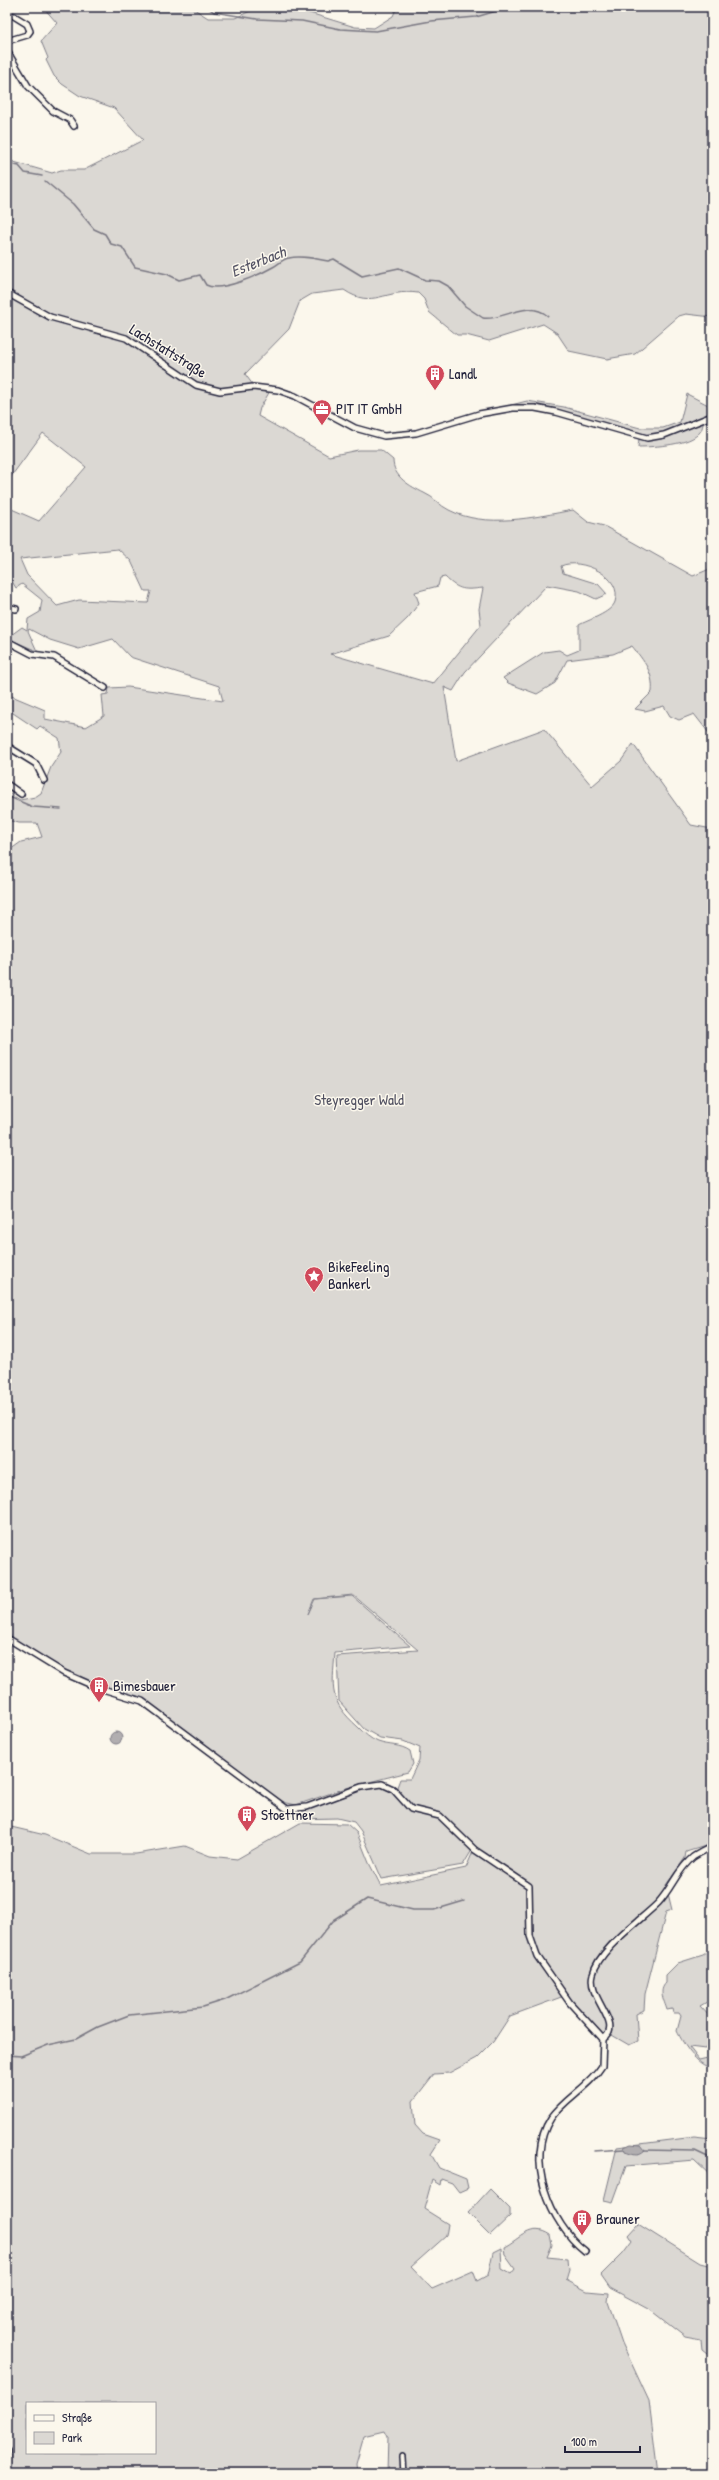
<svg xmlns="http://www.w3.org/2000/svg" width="719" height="2480" font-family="'Patrick Hand',sans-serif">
	<rect width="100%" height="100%" fill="#fbf7ec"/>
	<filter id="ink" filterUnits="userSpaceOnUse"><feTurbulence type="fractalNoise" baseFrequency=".025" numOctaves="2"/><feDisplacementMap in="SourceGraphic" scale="8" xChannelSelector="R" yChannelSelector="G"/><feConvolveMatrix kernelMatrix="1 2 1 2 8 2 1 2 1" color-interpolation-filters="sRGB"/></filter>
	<g filter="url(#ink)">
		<!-- green -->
		<g fill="#dbd8d3" stroke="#7e7d87" fill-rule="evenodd">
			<path d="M 43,7 L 191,7 L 208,18 L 235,18 L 259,7 L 290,7 L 355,27 L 374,28 L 393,16 L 397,7 L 712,7 L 712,317 L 686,314 L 679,316 L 635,354 L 607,359 L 569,351 L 557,333 L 543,324 L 489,341 L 466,335 L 457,335 L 429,312 L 424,299 L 418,293 C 385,288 373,310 344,290 L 312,294 L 300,301 L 289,329 L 245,374 L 253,385 L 219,388 L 197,383 L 126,336 L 49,315 L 7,291 L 7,160 L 52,173 L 61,170 L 84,170 L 143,140 L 114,108 L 80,96 L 62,84 L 54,76 L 46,60 L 48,58 L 41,41 L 57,23 Z"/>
			<path d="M 7,296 L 52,320 L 114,335 L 137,346 L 196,387 L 220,392 L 253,388 L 270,391 L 260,408 L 258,416 L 329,456 L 358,450 L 381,450 L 393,460 C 393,477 410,486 424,493 C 434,497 440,506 449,510 C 486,529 535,517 573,510 L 588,522 L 604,526 L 693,576 L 712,568 L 712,737 L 694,714 L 679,720 L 670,716 L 664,706 L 645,711 L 635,709 L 652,692 C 654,673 644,661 632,646 L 613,654 L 567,660 L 555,683 L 537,694 L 508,683 L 503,678 L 544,652 L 559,650 L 567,655 L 579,650 L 579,625 C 588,620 611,613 615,602 C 624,576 580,557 561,566 L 563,573 L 598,584 L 607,594 L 596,599 L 579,591 L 547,585 L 465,672 L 453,691 L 444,687 L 456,761 L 544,729 L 592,786 L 621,761 L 633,744 L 691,825 L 712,829 L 712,1844 L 686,1852 L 685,1858 L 666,1885 L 672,1910 L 666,1912 L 645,1994 L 644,2010 L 636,2014 L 638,2041 L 629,2045 L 610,2034 L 600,2034 L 564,1996 L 510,2016 L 493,2042 L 477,2058 L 449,2073 L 434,2074 L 413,2101 L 415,2125 L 423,2134 L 440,2140 L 431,2154 L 439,2168 L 466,2179 L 468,2188 L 459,2192 L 452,2183 L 441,2179 L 440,2185 L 432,2180 L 424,2209 L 448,2224 L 446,2236 L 411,2267 L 432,2289 L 473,2271 L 477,2281 L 488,2275 L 493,2252 L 501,2248 L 502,2269 L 511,2274 L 515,2269 L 505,2255 L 504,2247 C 520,2239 531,2222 550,2235 L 552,2245 L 547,2257 L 568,2259 L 569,2270 L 566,2280 L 587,2291 L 609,2293 L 608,2302 L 622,2343 L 649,2401 L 658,2473 L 387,2473 L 388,2437 L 385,2431 L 364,2436 L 356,2464 L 357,2473 L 7,2473 L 7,1826 L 45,1835 L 91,1854 L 136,1854 L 185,1846 L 210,1856 L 237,1859 L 300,1823 L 347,1824 L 357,1833 L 369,1863 L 381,1886 L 466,1868 L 475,1847 C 451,1825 444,1811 410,1806 L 401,1797 L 397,1787 L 400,1779 L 410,1779 L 419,1760 L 420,1748 L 403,1741 L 380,1738 L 364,1729 L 339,1701 L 337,1656 L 418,1650 L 353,1595 L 314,1599 L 308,1614 L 315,1599 L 352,1596 L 410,1646 L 335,1653 C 332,1690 329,1701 358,1727 C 364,1733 370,1739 378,1742 C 389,1746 400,1744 410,1751 L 413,1764 L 408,1772 L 346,1788 L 296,1805 L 283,1802 L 140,1702 L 70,1678 L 7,1641 L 7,852 L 21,842 L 42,837 L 37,823 L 19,823 L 7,820 L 7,792 L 20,800 L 35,797 L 41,793 L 51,767 L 61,752 L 59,738 L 40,726 L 37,729 L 7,709 L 7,694 L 45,710 L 45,719 L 86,727 L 104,716 L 102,695 L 108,694 L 109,688 L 128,687 L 223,701 L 219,686 L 130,657 L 113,639 L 79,649 L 50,640 L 29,629 L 28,631 L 37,651 L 7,638 L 22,627 L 27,630 L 28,619 L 40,612 L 42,600 L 22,584 L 16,588 L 7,573 L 7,507 L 39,521 L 86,467 L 43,433 L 7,482 ZM 118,549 L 131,561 L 145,591 L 151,591 L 148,603 L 79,600 L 57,606 L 27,575 L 20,559 ZM 445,577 C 459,591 465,590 483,588 L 479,609 L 481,625 L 433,684 L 330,654 L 389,636 L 408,618 L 419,603 L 415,592 L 438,586 L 440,578 ZM 27,2403 L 155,2403 L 155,2453 L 27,2453 Z"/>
			<polygon points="687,394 712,407 712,413 664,433 648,436 528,406 503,407 527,401 564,407 640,428 663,428 680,422"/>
			<path d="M 704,420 C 703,424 702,430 700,432 C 691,445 654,447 638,447 L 639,439 C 662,442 683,429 704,420 Z"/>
			<polygon points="377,1785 393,1790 411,1811 440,1818 472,1850 463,1865 382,1879 361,1831 354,1822 337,1818 296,1819 292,1815 295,1811"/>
			<path d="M 712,1949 L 712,1999 L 700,2006 L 712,2019 L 712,2037 L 705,2049 L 689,2047 L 699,2060 L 712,2057 L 712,2068 C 696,2065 684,2045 677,2031 L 681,2016 L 679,2013 L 673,2013 L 672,2009 L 667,2010 C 664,2000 658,1991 666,1983 L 666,1975 L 678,1963 L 703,1955 Z"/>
			<polygon points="694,2137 712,2139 712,2177 694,2160 626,2166 613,2202 604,2200 617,2147"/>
			<polygon points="490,2189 510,2209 510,2216 490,2235 468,2213"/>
			<polygon points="638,2224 700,2263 712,2266 712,2357 702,2349 701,2340 685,2337 649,2309 610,2288 601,2275 623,2253 632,2241 628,2235"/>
		</g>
		<!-- water -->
		<g fill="#b1aeb0" stroke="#787681">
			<circle cx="116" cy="1738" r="6"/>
			<path d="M 631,2144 L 641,2145 L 645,2150 C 638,2157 632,2153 625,2151 L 624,2147 Z"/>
		</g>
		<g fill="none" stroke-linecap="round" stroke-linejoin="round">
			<!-- stream -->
			<g stroke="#787681" stroke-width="1.5">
				<polyline points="207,7 214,12 257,19 302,21 340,29 376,31 431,21 476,17 510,7"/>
				<polyline points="7,163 19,166 25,173 42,176"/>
				<path d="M 45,181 L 73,204 L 94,229 L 105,234 L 111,244 L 122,247 L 135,267 L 167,274 L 179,280 L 200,275 L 206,285 C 220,293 259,275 273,267 C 279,264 282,259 289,258 C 302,255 316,259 328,261 L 334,259 L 362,276 L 399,268 L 425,280 L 439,281 L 448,286 L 465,306 L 483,318 C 501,322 527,298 548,316"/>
				<polyline points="7,796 33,807 61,809"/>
				<polyline points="7,2055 21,2056 48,2045 76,2039 98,2027 129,2015 203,2007 225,2000 300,1962 333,1921 367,1899 413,1910 434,1910 464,1901"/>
				<polyline points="644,2150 695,2151 712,2159"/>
				<polyline points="594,2151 624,2149"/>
				<polyline points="712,2280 712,2281"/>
			</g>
			<defs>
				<g id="minor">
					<polyline points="7,41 27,35 30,31 27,24 14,16"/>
					<polyline points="7,51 28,86 53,111 70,120 74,126"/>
					<polyline points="7,293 50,317 126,338 196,385 220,391 253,387 278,390 295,396 355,428 384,436 416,433 479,414 513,408 535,408 556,412 647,438 664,435 712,416"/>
					<polyline points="7,607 16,609"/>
					<polyline points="7,641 32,654 54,657 105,688"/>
					<polyline points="7,746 36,764 44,780"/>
					<polyline points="7,784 21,794"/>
					<polyline points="7,1638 64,1673 96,1687 142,1701 287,1809 307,1807 361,1787 382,1784 393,1789 411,1809 440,1816 475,1850 529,1886 530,1936 537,1956 570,2003 603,2039"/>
					<path d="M 603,2039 C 625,2025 586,1998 593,1974 C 599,1949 640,1921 658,1903 C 672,1888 677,1870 693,1857 C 699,1853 706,1850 712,1846"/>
					<path d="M 585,2251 C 550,2224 524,2159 551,2118 C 565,2098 589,2087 602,2066 L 603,2039"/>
					<polyline points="7,2451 8,2473"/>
					<polyline points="402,2457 403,2473"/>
				</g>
			</defs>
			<!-- minor casing -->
			<use href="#minor" stroke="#22223b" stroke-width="8"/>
			<!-- minor -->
			<use href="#minor" stroke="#fbf7ec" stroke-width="5"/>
		</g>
	</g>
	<!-- icons -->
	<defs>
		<symbol id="building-pin" viewBox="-11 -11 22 30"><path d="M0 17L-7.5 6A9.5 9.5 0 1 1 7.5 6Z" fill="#d1495b" stroke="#fbf7ec"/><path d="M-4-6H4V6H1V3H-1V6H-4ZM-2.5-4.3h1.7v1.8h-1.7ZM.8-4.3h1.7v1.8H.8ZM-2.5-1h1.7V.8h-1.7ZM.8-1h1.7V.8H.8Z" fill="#fff"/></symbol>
		<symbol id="office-pin" viewBox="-11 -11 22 30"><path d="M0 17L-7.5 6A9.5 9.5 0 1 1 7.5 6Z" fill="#d1495b" stroke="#fbf7ec"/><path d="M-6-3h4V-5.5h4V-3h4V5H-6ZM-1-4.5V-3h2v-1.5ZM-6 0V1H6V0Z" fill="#fff"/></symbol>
		<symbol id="sight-pin" viewBox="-11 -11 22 30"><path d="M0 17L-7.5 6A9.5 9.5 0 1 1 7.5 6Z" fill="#d1495b" stroke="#fbf7ec"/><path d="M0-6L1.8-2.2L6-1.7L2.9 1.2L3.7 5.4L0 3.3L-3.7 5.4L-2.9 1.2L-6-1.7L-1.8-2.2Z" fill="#fff"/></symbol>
	</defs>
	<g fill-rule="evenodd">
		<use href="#building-pin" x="424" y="363" width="22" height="30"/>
		<use href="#office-pin" x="311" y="398" width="22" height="30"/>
		<use href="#sight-pin" x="303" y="1265" width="22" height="30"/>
		<use href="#building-pin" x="88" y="1675" width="22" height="30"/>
		<use href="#building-pin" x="236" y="1804" width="22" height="30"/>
		<use href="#building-pin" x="571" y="2208" width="22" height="30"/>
	</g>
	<g text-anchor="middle" stroke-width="3" stroke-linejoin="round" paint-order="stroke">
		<!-- street labels -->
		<g font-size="15" fill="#22223b" stroke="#fbf7ec">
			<text transform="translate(168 351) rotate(32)" y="5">Lachstattstraße</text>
		</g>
		<!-- poi labels -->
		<g font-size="15" fill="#22223b" stroke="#fbf7ec" text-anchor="start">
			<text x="449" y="379">Landl</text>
			<text x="336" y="414">PIT IT GmbH</text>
			<text x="328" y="1272">BikeFeeling<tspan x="328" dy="17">Bankerl</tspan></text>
			<text x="113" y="1691">Bimesbauer</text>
			<text x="261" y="1820">Stoettner</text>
			<text x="596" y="2224">Brauner</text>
		</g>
		<!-- park labels -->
		<g font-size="15" fill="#505061" stroke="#fbf7ec">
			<text x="359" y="1105">Steyregger Wald</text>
		</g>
		<!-- water labels -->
		<g font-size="16" font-style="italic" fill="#545364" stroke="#fbf7ec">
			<text transform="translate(258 261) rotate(-22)" y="6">Esterbach</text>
		</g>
	</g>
	<!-- margin -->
	<rect width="719" height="2480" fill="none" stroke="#fbf7ec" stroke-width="24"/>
	<rect x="12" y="12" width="695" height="2456" fill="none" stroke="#22223b" stroke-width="1.5" filter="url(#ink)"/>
	<!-- legend -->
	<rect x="26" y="2402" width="130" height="52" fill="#fbf7ec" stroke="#a4a2a5"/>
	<rect x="34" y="2415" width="20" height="6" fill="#fbf7ec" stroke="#a4a2a5"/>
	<text x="62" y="2422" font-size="12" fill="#22223b">Straße</text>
	<rect x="34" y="2432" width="20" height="12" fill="#dbd8d3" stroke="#a4a2a5"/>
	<text x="62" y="2442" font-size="12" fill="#22223b">Park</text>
	<!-- scale -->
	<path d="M565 2446v6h75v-6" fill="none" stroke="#22223b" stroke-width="2"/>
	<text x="571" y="2446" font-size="12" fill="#22223b" stroke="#fbf7ec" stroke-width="3" paint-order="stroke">100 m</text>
</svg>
